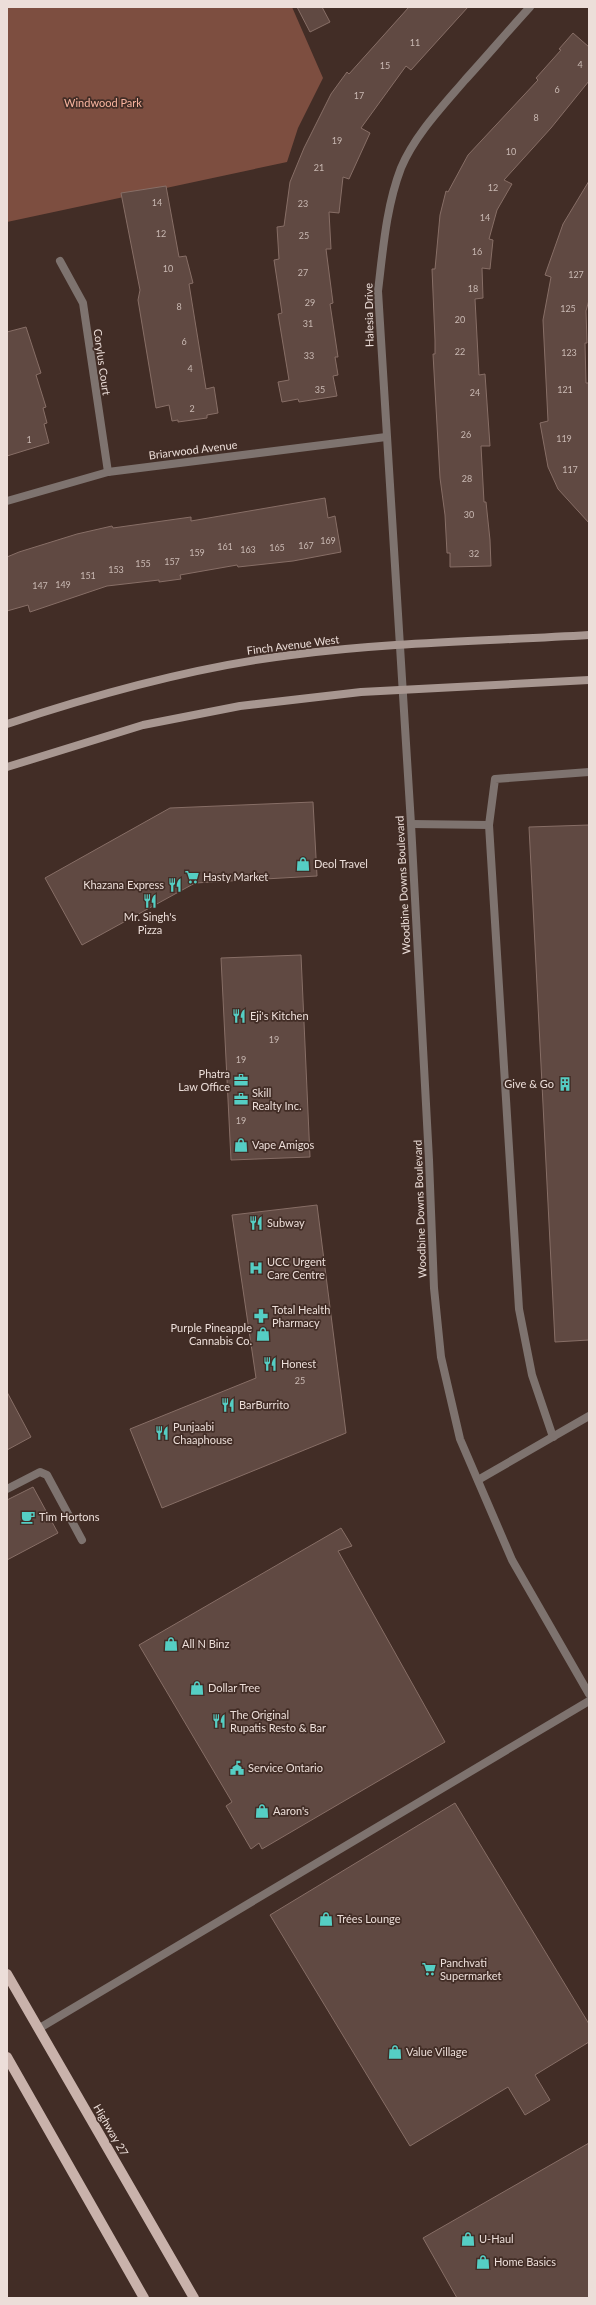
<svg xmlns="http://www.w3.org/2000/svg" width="596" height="2305" font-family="Lato,sans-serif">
	<rect width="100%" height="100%" fill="#422d26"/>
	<!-- green -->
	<polygon fill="#7d4e40" points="7,7 292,7 323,78 298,128 287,162 7,222"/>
	<!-- building -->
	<g fill="#604942" stroke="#876e66">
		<polygon points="297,7 322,7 330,22 310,32"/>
		<polygon points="409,7 468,7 411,70 406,66 361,128 370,133 349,179 343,177 339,213 329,212 331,249 326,249 333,303 330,304 338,357 335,357 338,375 333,376 337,396 299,402 298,399 282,402 278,382 289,380 278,314 282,313 274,260 279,259 277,227 284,226 290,182 304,148 331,94 347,72 349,74"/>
		<polygon points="573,33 589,47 589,81 551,128 504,180 512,184 497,210 489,239 493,240 490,269 482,268 483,298 475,299 479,375 485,374 490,446 481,446 484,502 486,502 490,540 491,566 450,567 450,553 447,553 445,515 440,478 433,354 435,354 435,340 432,269 435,269 440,215 446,191 448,192 468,155 538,80 536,78 561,50 559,49"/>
		<polygon points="589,181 589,300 586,311 587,343 585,343 586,383 589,383 589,523 558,489 548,467 540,423 548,421 543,320 551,277 545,275 563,224"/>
		<polygon points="166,186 179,257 186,256 193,283 189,284 206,389 214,387 218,413 207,415 207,418 178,422 178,420 172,421 169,405 156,408 138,300 140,290 121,193"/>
		<polygon points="26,327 41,373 36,375 46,407 43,408 47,423 44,424 49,443 7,456 7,332"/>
		<polygon points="325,498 328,518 335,516 341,552 293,561 238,567 237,565 180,575 181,579 159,582 159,580 107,586 30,612 28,605 7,611 7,557 19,552 77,534 112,526 113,528 191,517 191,521"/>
		<polygon points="313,802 317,876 195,883 82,945 45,878 170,808"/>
		<polygon points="589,825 589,1340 555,1342 529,827"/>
		<polygon points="301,955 310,1157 231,1160 221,958"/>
		<polygon points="317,1205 346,1433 162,1508 130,1429 256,1378 232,1215"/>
		<polygon points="7,1392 31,1437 7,1450"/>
		<polygon points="33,1487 58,1533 7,1560 7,1500"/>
		<polygon points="341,1528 352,1546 338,1551 445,1742 262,1849 259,1843 251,1849 226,1806 232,1802 139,1645"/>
		<polygon points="455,1803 589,2024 589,2042 535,2075 550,2100 525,2115 508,2087 410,2146 270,1915"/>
		<polygon points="589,2143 589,2298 457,2298 423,2238"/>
	</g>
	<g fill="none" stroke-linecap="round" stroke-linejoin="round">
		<!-- service -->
		<g stroke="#7e736f" stroke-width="8">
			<polyline points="411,824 489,825"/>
			<polyline points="553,1437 532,1375 519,1309 489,825 495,779 589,772"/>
			<polyline points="478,1480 589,1416"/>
			<polyline points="7,1489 40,1472 47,1475 82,1540"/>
			<polyline points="38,2029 589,1701"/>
		</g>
		<!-- minor -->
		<g stroke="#7e736f" stroke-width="8">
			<path d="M 530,7 C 508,31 487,56 465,80 C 442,107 415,135 401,168 C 386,207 383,250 378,291 L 411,824 L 429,1160 L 434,1288 L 441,1357 L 460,1439 L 512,1560 L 589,1694"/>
			<polyline points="60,261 83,303 108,472"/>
			<polyline points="7,501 108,472 386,437"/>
		</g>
		<!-- secondary -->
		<g stroke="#a89791" stroke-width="8">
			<path d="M 7,724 C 100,693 194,667 291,655 C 389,642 490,641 589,635"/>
			<polyline points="7,767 143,725 240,706 361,692 589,680"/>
		</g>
		<!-- primary -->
		<g stroke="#c9b2ab" stroke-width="10">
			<polyline points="7,1974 194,2298"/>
			<polyline points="7,2057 144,2298"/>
		</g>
	</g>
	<!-- icons -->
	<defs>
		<symbol id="shop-bare" viewBox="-9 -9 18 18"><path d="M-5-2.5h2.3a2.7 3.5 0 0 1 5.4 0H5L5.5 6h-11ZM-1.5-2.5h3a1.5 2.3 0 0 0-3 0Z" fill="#55cec4" stroke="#422d26" stroke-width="2.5" paint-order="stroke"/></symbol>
		<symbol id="supermarket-bare" viewBox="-9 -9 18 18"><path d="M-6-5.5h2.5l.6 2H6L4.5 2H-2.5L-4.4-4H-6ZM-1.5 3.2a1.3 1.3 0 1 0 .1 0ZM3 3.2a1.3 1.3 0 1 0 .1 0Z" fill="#55cec4" stroke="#422d26" stroke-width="2.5" paint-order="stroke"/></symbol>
		<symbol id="restaurant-bare" viewBox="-9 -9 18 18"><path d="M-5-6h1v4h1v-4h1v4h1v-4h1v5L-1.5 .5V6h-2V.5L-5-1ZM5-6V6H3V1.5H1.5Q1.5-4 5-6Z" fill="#55cec4" stroke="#422d26" stroke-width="2.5" paint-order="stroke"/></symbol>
		<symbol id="office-bare" viewBox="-9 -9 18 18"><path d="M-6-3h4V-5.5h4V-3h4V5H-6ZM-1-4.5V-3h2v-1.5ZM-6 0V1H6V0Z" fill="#55cec4" stroke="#422d26" stroke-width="2.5" paint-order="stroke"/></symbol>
		<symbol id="building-bare" viewBox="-9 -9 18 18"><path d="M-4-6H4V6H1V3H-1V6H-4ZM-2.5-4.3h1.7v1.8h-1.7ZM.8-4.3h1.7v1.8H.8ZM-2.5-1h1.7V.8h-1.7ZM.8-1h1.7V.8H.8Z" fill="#55cec4" stroke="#422d26" stroke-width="2.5" paint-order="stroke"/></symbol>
		<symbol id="hospital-bare" viewBox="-9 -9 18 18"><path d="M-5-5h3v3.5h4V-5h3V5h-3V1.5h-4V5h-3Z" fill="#55cec4" stroke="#422d26" stroke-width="2.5" paint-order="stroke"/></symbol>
		<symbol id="pharmacy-bare" viewBox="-9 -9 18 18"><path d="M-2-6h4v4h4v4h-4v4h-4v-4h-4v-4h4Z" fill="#55cec4" stroke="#422d26" stroke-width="2.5" paint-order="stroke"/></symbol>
		<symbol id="cafe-bare" viewBox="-9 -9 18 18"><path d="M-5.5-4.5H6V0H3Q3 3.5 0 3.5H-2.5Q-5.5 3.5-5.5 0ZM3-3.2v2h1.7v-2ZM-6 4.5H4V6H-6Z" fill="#55cec4" stroke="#422d26" stroke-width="2.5" paint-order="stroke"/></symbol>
		<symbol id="civic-bare" viewBox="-9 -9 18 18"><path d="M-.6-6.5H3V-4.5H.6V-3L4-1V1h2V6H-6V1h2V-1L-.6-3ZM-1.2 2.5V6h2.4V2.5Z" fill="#55cec4" stroke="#422d26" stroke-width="2.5" paint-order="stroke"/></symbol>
	</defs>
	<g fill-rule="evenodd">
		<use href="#shop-bare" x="293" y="854" width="20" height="20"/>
		<use href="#supermarket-bare" x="182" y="867" width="20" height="20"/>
		<use href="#restaurant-bare" x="165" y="875" width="20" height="20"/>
		<use href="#restaurant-bare" x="140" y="891" width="20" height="20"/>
		<use href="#restaurant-bare" x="229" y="1006" width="20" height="20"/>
		<use href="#office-bare" x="231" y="1070" width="20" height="20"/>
		<use href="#building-bare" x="555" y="1074" width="20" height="20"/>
		<use href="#office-bare" x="231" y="1089" width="20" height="20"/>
		<use href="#shop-bare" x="231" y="1135" width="20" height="20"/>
		<use href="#restaurant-bare" x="246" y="1213" width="20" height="20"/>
		<use href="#hospital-bare" x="246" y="1258" width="20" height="20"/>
		<use href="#pharmacy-bare" x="251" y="1306" width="20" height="20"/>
		<use href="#shop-bare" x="253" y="1324" width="20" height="20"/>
		<use href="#restaurant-bare" x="260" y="1354" width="20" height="20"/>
		<use href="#restaurant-bare" x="218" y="1395" width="20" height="20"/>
		<use href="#restaurant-bare" x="152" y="1423" width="20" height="20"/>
		<use href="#cafe-bare" x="18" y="1507" width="20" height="20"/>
		<use href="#shop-bare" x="161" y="1634" width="20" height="20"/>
		<use href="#shop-bare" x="187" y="1678" width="20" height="20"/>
		<use href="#restaurant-bare" x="209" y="1711" width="20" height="20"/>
		<use href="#civic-bare" x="227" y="1758" width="20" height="20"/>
		<use href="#shop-bare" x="252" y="1801" width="20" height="20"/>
		<use href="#shop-bare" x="316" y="1909" width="20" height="20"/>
		<use href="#supermarket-bare" x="419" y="1959" width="20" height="20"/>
		<use href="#shop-bare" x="385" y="2042" width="20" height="20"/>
		<use href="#shop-bare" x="458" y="2229" width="20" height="20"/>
		<use href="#shop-bare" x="473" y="2252" width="20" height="20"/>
	</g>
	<g text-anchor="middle" stroke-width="3.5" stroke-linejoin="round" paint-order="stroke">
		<!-- number labels -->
		<g font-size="9" fill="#c9b9b3">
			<text x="415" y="46">11</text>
			<text x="580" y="68">4</text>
			<text x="385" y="69">15</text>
			<text x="557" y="93">6</text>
			<text x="359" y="99">17</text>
			<text x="536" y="121">8</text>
			<text x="337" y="144">19</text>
			<text x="511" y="155">10</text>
			<text x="319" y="171">21</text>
			<text x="493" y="191">12</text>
			<text x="157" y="206">14</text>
			<text x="303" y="207">23</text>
			<text x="485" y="221">14</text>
			<text x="161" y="237">12</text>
			<text x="304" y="239">25</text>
			<text x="477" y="255">16</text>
			<text x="168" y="272">10</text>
			<text x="303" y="276">27</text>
			<text x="576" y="278">127</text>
			<text x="473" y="292">18</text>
			<text x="310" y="306">29</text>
			<text x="179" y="310">8</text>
			<text x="568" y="312">125</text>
			<text x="460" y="323">20</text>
			<text x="308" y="327">31</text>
			<text x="184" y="345">6</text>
			<text x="460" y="355">22</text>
			<text x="569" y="356">123</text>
			<text x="309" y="359">33</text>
			<text x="190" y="372">4</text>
			<text x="320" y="393">35</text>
			<text x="565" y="393">121</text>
			<text x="475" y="396">24</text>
			<text x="192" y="412">2</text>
			<text x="466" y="438">26</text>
			<text x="564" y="442">119</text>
			<text x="29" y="443">1</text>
			<text x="570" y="473">117</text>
			<text x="467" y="482">28</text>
			<text x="469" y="518">30</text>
			<text x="328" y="544">169</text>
			<text x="306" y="549">167</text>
			<text x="225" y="550">161</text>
			<text x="277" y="551">165</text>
			<text x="248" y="553">163</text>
			<text x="197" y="556">159</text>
			<text x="474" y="557">32</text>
			<text x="172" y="565">157</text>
			<text x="143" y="567">155</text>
			<text x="116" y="573">153</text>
			<text x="88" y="579">151</text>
			<text x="63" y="588">149</text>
			<text x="40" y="589">147</text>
			<text x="274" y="1043">19</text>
			<text x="241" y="1063">19</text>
			<text x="241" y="1124">19</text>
			<text x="300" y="1384">25</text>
		</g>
		<!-- park labels -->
		<g font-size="11" fill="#f8b49f" stroke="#422d26">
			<text x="103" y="107">Windwood Park</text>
		</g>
		<!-- street labels -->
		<g font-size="11" fill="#ecded9" stroke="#422d26">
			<text transform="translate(369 315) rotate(-91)" y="4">Halesia Drive</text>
			<text transform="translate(102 362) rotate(82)" y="4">Corylus Court</text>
			<text transform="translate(193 450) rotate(-7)" y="4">Briarwood Avenue</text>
			<text transform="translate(293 645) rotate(-7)" y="4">Finch Avenue West</text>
			<text transform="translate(403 885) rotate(-93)" y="4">Woodbine Downs Boulevard</text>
			<text transform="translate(420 1209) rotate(-92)" y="4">Woodbine Downs Boulevard</text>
			<text transform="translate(111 2130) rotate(60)" y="4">Highway 27</text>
		</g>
		<!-- poi labels -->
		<g font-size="11" fill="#ecded9" stroke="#422d26" text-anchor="start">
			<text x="314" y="868">Deol Travel</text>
			<text x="203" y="881">Hasty Market</text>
			<text x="164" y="889" text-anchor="end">Khazana Express</text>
			<text x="150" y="921" text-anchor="middle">Mr. Singh's<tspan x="150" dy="13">Pizza</tspan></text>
			<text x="250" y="1020">Eji's Kitchen</text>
			<text x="230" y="1078" text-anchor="end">Phatra<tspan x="230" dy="13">Law Office</tspan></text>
			<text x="554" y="1088" text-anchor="end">Give &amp; Go</text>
			<text x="252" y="1097">Skill<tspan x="252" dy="13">Realty Inc.</tspan></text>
			<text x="252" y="1149">Vape Amigos</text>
			<text x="267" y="1227">Subway</text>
			<text x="267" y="1266">UCC Urgent<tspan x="267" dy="13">Care Centre</tspan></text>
			<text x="272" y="1314">Total Health<tspan x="272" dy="13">Pharmacy</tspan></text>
			<text x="252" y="1332" text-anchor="end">Purple Pineapple<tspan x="252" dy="13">Cannabis Co.</tspan></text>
			<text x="281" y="1368">Honest</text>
			<text x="239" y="1409">BarBurrito</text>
			<text x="173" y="1431">Punjaabi<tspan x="173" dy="13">Chaaphouse</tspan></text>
			<text x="39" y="1521">Tim Hortons</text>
			<text x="182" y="1648">All N Binz</text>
			<text x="208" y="1692">Dollar Tree</text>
			<text x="230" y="1719">The Original<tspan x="230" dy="13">Rupatis Resto &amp; Bar</tspan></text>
			<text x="248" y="1772">Service Ontario</text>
			<text x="273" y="1815">Aaron's</text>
			<text x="337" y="1923">Trées Lounge</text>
			<text x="440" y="1967">Panchvati<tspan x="440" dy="13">Supermarket</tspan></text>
			<text x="406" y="2056">Value Village</text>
			<text x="479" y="2243">U-Haul</text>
			<text x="494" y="2266">Home Basics</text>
		</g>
	</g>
	<!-- border -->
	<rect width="596" height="2305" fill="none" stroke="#ecded9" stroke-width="16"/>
</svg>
